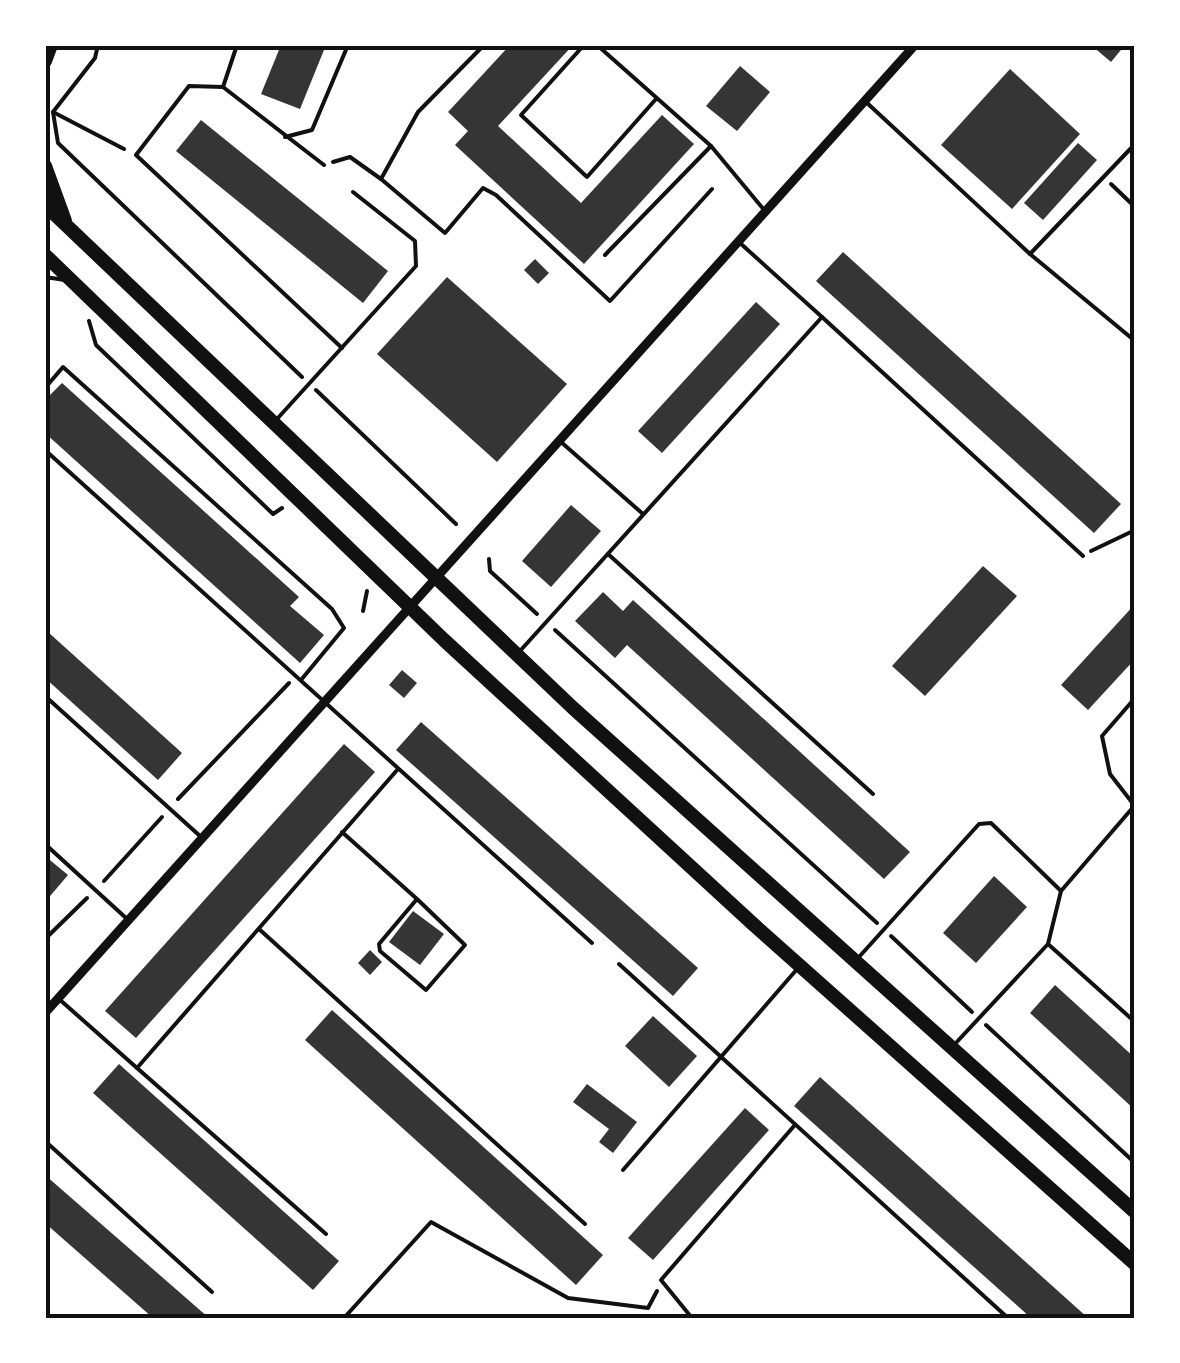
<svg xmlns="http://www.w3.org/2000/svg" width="1180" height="1363" font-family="'Sofia Sans Condensed',sans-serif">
	<rect width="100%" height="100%" fill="#fff"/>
	<!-- building -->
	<g fill="#353535">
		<polygon points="281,45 326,45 300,109 261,94"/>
		<polygon points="510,45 573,45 498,126 581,203 662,115 694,144 584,264 455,145 468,131 448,112"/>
		<polygon points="1091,45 1125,45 1111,62"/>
		<polygon points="740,66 770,92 737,131 706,106"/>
		<polygon points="1010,69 1080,134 1012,209 941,145"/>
		<polygon points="201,120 388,271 363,303 176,151"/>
		<polygon points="1078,143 1097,160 1043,220 1024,203"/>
		<polygon points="843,252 1121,504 1094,533 816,281"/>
		<polygon points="535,259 549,273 538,284 524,270"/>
		<polygon points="447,277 567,384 497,462 377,354"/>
		<polygon points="756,302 780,324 662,453 638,431"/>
		<polygon points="62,383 299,597 290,606 324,635 300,663 45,433 45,400"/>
		<polygon points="571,505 601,531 551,587 522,561"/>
		<polygon points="983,566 1017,596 925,696 892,666"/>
		<polygon points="603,592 623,611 633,600 910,852 884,879 627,645 615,658 575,621"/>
		<polygon points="1135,604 1135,659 1088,710 1061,685"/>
		<polygon points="48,632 182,753 158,780 45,678"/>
		<polygon points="402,670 417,683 404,698 389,685"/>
		<polygon points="421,722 698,968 673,996 396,750"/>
		<polygon points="344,744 375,772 136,1038 105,1011"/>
		<polygon points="45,856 68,875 45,902"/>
		<polygon points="994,876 1027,907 976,963 943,933"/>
		<polygon points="413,911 444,934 420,965 389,942"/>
		<polygon points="370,950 382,962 370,975 358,963"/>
		<polygon points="1055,985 1135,1058 1135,1110 1030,1013"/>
		<polygon points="332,1010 603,1255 576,1285 305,1040"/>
		<polygon points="653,1016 697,1056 669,1087 625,1046"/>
		<polygon points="119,1064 339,1261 313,1290 93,1093"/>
		<polygon points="820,1077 1088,1318 1031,1318 794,1106"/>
		<polygon points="587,1084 637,1122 613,1153 599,1142 609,1129 573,1102"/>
		<polygon points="745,1108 769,1130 653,1260 628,1238"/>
		<polygon points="45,1175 209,1318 153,1318 45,1223"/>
	</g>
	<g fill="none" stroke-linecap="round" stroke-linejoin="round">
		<!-- path -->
		<g stroke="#111" stroke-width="4">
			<polyline points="98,45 95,58 53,112 58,143 302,377"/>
			<polyline points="53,112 124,149"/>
			<polyline points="333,162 350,157 381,179 418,112 484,45"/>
			<polyline points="381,179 445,233 483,188 496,195 610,301 712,189"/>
			<polyline points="1111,184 1135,207"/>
			<polyline points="89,321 96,345 273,514 282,508"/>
			<polyline points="316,390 456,524"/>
			<polyline points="1091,551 1135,530"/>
			<polyline points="489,559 490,571 537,614"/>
			<polyline points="363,611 367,591"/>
			<polyline points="555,630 877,923"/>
			<polyline points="178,799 289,683"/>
			<polyline points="104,881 162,817"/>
			<polyline points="891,936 972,1012"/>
			<polyline points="45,939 87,898"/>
			<polyline points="986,1025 1135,1163"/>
			<polyline points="344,1318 431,1222 568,1298 648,1308 657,1291"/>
		</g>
		<!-- service -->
		<g stroke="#111" stroke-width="4">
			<polyline points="237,45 223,87 324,165"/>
			<polyline points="584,45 521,115 587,177 656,99"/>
			<polyline points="597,45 711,146 765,211"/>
			<polyline points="223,87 189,86 136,155 342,348"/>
			<polyline points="866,102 1030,254 1135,341"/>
			<polyline points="285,137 312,130 348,45"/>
			<polyline points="1030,254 1135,144"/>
			<polyline points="605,255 711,146"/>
			<polyline points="45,277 65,280"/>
			<polyline points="822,317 1083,556"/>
			<polyline points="45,388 63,367 332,609 344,628 301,680"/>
			<polyline points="277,419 416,266 415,241 353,192"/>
			<polyline points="561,442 643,514"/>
			<polyline points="45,450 592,943"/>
			<polyline points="608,554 873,794"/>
			<polyline points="520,651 822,317 740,243"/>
			<polyline points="45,696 200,836"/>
			<polyline points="1134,805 1110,774 1102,736 1135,698"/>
			<polyline points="342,832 417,899 379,944 380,951 426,990 465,945 417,899"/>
			<polyline points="45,844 126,918"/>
			<polyline points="259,929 585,1224"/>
			<polyline points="1048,944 1061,891 1135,805"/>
			<polyline points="859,957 979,824 991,823 1061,891"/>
			<polyline points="619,964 1008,1318"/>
			<polyline points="59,999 137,1068 398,769"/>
			<polyline points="954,1045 1048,944 1135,1022"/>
			<polyline points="137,1068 326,1234"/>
			<polyline points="45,1141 212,1292"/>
			<polyline points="623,1170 798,968"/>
			<polyline points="45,1315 48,1318"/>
			<polyline points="692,1318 661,1280 794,1126"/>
		</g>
		<!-- minor -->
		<polyline stroke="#111" stroke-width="9" points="45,1013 915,45"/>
		<!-- primary -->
		<g stroke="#111" stroke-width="14">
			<polyline points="45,61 51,45"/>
			<polyline points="45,166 65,221"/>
			<polyline points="45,205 573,708 1135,1212"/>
			<polyline points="45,255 444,640 753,924 1135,1264"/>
		</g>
	</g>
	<!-- border -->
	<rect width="1180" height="1363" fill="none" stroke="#ffffff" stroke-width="95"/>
	<rect x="48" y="48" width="1084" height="1268" fill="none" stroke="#111" stroke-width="4"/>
</svg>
